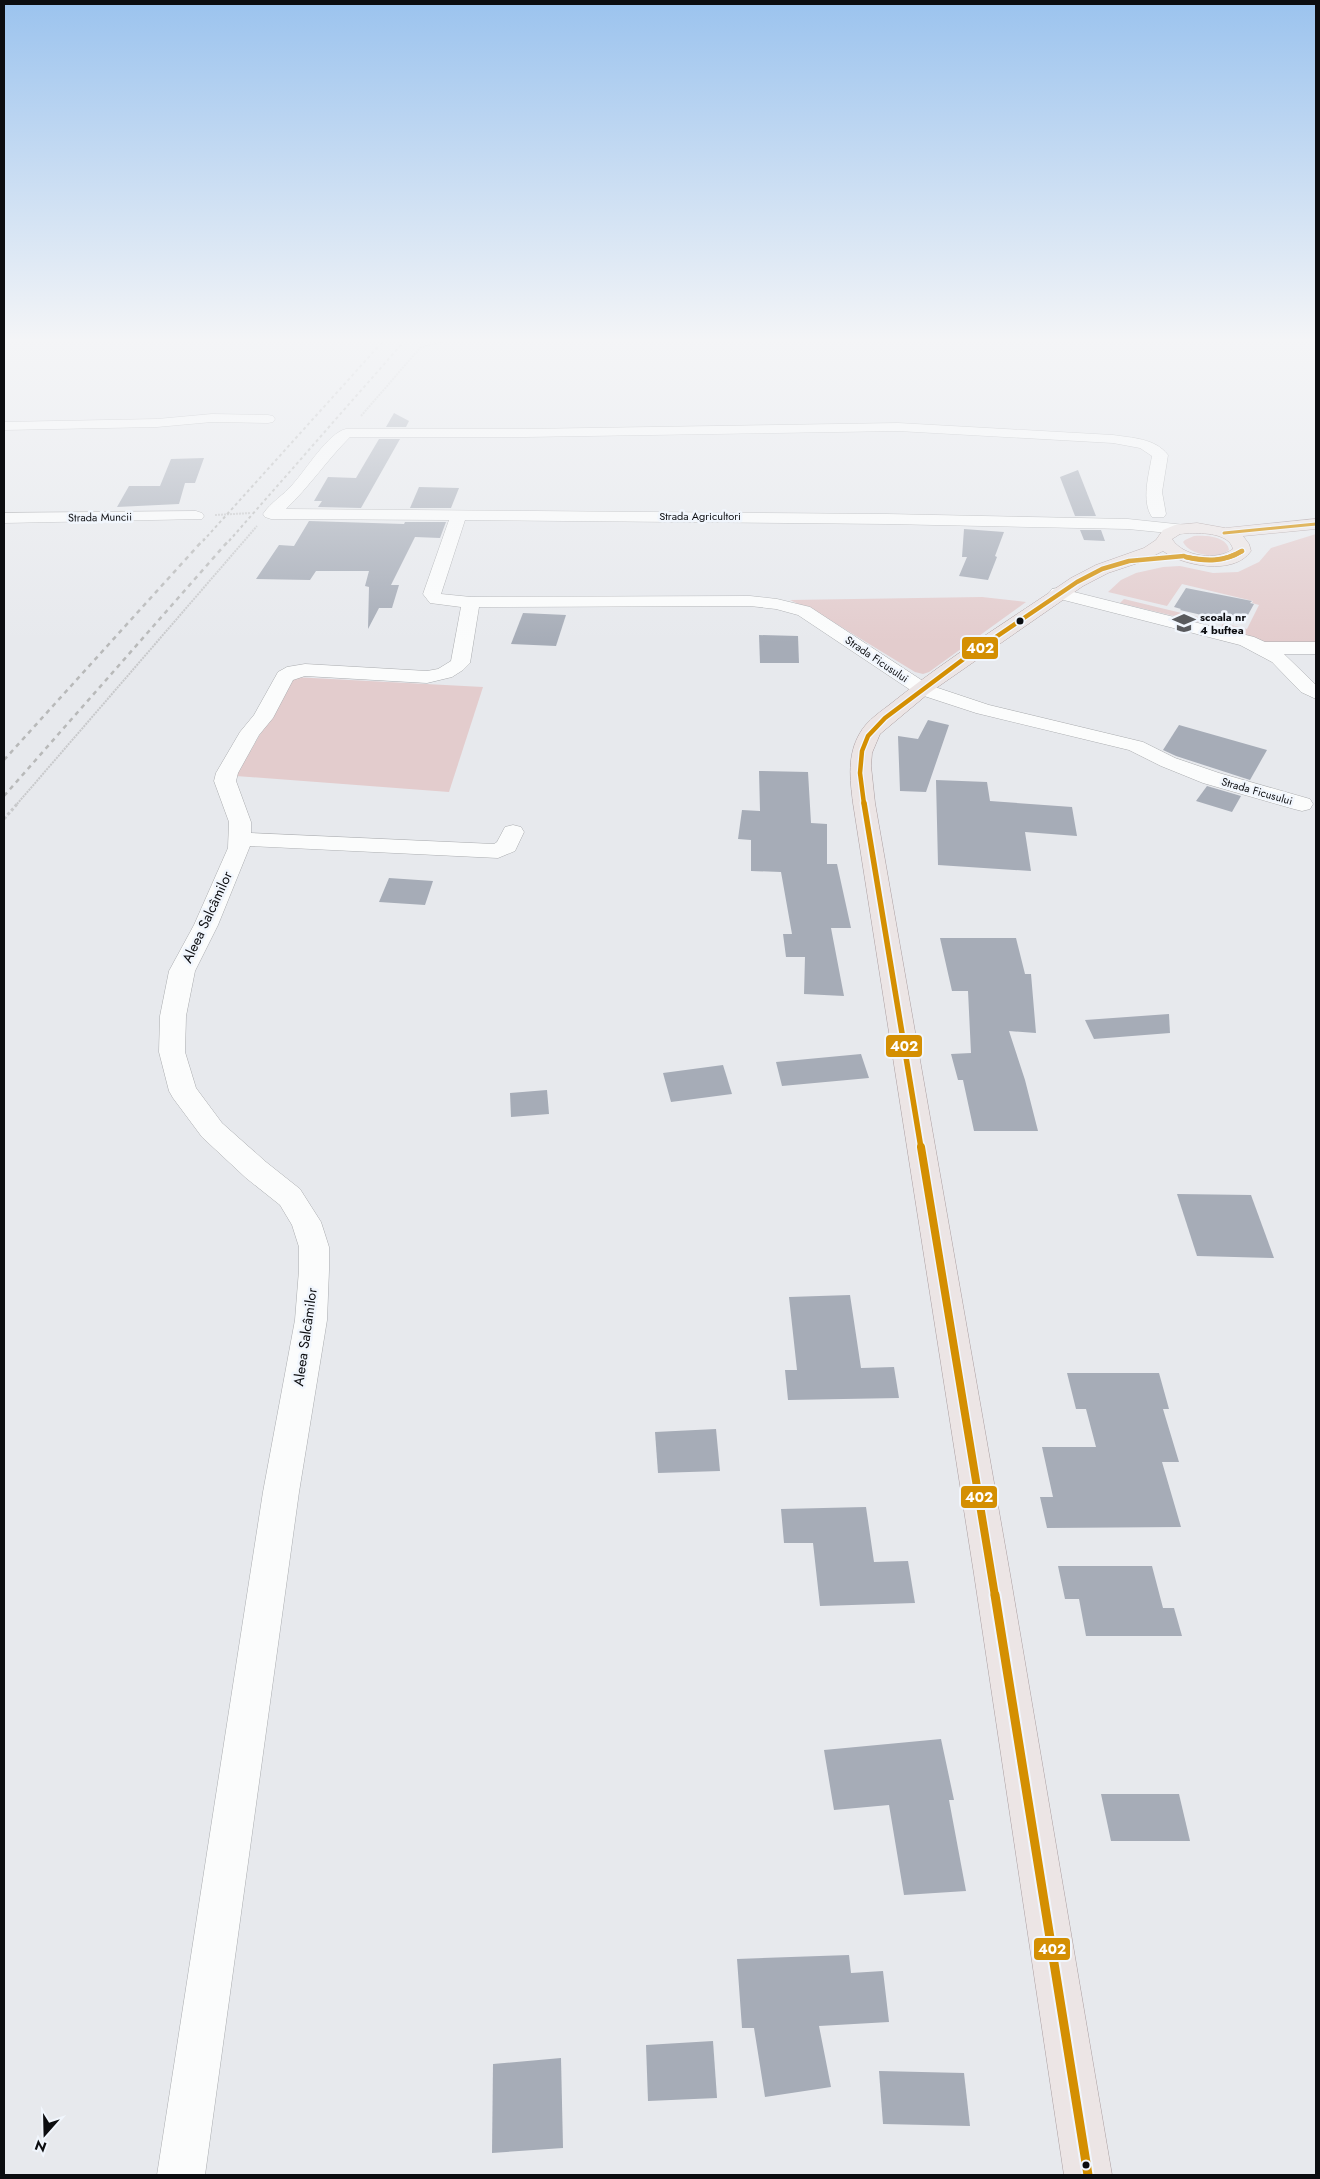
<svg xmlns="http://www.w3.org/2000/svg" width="1320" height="2179" font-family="Jost,sans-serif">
	<rect width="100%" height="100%" fill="#e7e9ed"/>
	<!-- green -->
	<g fill="#e3cccd">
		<polygon points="1316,534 1316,643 1277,646 1220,629 1223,623 1247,629 1259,605 1252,603 1253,601 1182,584 1167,606 1108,592 1121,580 1136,573 1163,567 1180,566 1213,573 1238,572 1259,562 1271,548"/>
		<path d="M 1194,536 C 1205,535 1227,536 1229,550 C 1218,559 1190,556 1183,542 L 1185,540 Z"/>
		<polygon points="982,597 1026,602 929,672 923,674 915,672 825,617 790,600"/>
		<polygon points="1124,599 1206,619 1203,623 1120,603"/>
		<polygon points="293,677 483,687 449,792 236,776"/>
	</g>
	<!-- building -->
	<g fill="#a6acb7">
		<polygon points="394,413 409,421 406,427 386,427"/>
		<polygon points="379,439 400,439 361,508 318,507 322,501 314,501 328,477 356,478"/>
		<polygon points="204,458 195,483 185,483 179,504 117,507 129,486 160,486 171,459"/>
		<polygon points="1078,470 1096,516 1075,516 1060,477"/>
		<polygon points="419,487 459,488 451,508 410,508"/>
		<polygon points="309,521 404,524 405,522 446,522 440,538 415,537 391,585 399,585 392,608 379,608 368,629 369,587 365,586 369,571 316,571 310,580 256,579 279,545 294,546"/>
		<polygon points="964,529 1004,532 995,556 997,557 988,580 959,576 967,557 962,557"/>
		<polygon points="1080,530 1101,530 1105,541 1084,540"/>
		<polygon points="1186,588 1252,601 1250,603 1254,604 1244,622 1237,620 1236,623 1180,610 1181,609 1174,607"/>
		<polygon points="523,613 566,615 556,646 511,644"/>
		<polygon points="759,635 798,636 799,663 760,663"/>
		<polygon points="928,720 949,725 926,792 900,791 898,736 918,739"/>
		<polygon points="1179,725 1267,750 1250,780 1176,756 1163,750"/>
		<polygon points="759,771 808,772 811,823 827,824 827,864 837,864 851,928 831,928 844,996 804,994 805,957 786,957 783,934 792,934 781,872 751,871 751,840 738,839 742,810 760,811"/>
		<polygon points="936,780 987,782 990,801 1072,807 1077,836 1025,832 1031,871 938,865"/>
		<polygon points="1207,786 1241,796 1232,812 1196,801"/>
		<polygon points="389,878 433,881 425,905 379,902"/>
		<polygon points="940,938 1016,938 1025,974 1031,974 1036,1033 1009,1031 1025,1080 1038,1131 974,1131 963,1080 958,1080 951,1054 971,1053 968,991 952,991"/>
		<polygon points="1169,1014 1170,1033 1094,1039 1085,1020"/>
		<polygon points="861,1054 869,1078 782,1086 776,1062"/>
		<polygon points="723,1065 732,1094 671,1102 663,1073"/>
		<polygon points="547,1090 549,1114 511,1117 510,1093"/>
		<polygon points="1177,1194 1251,1195 1274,1258 1197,1256"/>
		<polygon points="850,1295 861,1368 894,1367 899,1398 788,1400 785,1370 797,1370 789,1297"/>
		<polygon points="1067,1373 1159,1373 1169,1409 1163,1409 1179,1462 1162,1462 1181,1527 1047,1528 1040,1497 1053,1497 1042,1447 1096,1447 1086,1409 1076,1409"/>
		<polygon points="716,1429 720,1471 658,1473 655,1432"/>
		<polygon points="866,1507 874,1562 908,1561 915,1603 820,1606 813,1543 784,1543 781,1509"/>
		<polygon points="1058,1566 1152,1566 1163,1608 1174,1608 1182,1636 1086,1636 1079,1599 1065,1599"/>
		<polygon points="941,1739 954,1800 949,1800 966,1891 904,1895 889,1805 834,1810 824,1750"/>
		<polygon points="1101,1794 1179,1794 1190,1841 1111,1841"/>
		<polygon points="849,1955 851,1973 883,1971 889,2022 819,2026 831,2087 765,2097 754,2028 742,2028 737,1959"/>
		<polygon points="713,2041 717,2098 648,2101 646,2045"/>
		<polygon points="561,2058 563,2148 492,2153 493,2064"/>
		<polygon points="879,2071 964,2073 970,2126 883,2124"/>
	</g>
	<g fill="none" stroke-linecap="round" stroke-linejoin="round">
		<defs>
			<g id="minor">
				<polygon points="212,414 268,415 273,416 275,419 273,422 268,423 212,422 157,427 4,430 4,422 157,419"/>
				<path d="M 898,423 L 1113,435 C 1132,438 1155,438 1168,455 L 1162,492 L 1166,514 L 1164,517 L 1152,517 C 1141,501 1149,474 1152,456 L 1140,448 L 1113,443 L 898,431 L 525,437 L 350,437 C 327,460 309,487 286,509 L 887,514 L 1128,519 L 1185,525 L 1187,529 L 1185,533 L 1179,534 L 1128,529 L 887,524 L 465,520 L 441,594 L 471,597 L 750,596 L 777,599 L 810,607 L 929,685 L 989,705 L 1143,742 L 1175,758 L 1219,773 L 1310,799 L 1313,804 L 1310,809 L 1302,811 L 1294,809 L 1203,783 L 1161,766 L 1129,750 L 976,713 L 915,693 L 798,615 L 776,609 L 750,606 L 479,607 L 470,663 L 463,670 L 452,677 L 427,683 L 305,676 L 293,680 L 273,718 L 259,735 L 238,773 L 236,781 L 251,822 L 251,833 L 494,844 L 497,842 L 505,827 L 513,825 L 521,827 L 524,832 L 515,851 L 498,858 L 250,846 L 218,925 L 195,971 L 186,1016 L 185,1052 L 196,1088 L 222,1123 L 266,1162 L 300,1189 L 321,1222 L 329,1247 L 329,1270 L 327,1320 L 299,1492 L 205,2175 L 157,2175 L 263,1492 L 295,1320 L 299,1270 L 299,1247 L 292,1225 L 280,1205 L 246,1178 L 202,1137 L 173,1098 L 169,1091 L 159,1052 L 160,1016 L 169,971 L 194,925 L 228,848 L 229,822 L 214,781 L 216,773 L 240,732 L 254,715 L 278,672 L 287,667 L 305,664 L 427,671 L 438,669 L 451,661 L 461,607 L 430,603 L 423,594 L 449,520 L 271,519 L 265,517 L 263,514 C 271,502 284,495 293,484 C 306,470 328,433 346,429 L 525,429 Z"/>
				<polygon points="196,511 202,513 204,516 202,519 4,523 4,513"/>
				<polygon points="1058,588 1254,637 1265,642 1316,642 1316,654 1284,654 1316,685 1316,699 1301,692 1272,662 1240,645 1052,597 1049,593 1052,589"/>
			</g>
			<path id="major" d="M 1316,519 L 1316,529 L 1243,536 L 1249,544 L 1251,551 C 1234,576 1183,566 1163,551 L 1141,562 L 1108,573 L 1083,586 L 929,693 L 880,734 L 872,753 L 871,766 L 875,803 L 1010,1574 L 1112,2175 L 1064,2175 L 974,1574 L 853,803 C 850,779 847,755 860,733 C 867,720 882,711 893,702 C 949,657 1011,619 1071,578 L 1096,565 L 1144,548 L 1156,540 L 1163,530 L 1175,525 L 1197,523 L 1225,528 ZM 1190,533 C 1203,533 1229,533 1233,549 C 1217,561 1183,557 1172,539 L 1180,534 Z"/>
		</defs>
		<!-- minor casing -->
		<use href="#minor" stroke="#aaacaf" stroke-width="1"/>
		<!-- major casing -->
		<use href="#major" stroke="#ab9ea0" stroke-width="1"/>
		<!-- path-far1 -->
		<g stroke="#c8c9cb" stroke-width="2" stroke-dasharray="2 1" stroke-linecap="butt">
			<polyline points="361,416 420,348 436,343 473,338"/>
			<polyline points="215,515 251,513"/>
			<polyline points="17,804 257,526"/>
		</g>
		<!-- path -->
		<polyline stroke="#c8c9cb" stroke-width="3" stroke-dasharray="3 2.5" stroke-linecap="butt" points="4,819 18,803"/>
		<!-- minor -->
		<use href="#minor" fill="#fbfcfc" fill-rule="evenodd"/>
		<!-- major -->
		<use href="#major" fill="#ece5e5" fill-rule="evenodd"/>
		<!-- rail-far1 -->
		<g stroke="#b8b9b9" stroke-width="2" stroke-dasharray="3 3" stroke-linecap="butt">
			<polyline points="203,541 386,338"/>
			<polyline points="229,541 407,338"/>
		</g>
		<!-- rail -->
		<g stroke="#b8b9b9" stroke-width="2.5" stroke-dasharray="4.5 4.5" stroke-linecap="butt">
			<polyline points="4,760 204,539"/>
			<polyline points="4,796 230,539"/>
		</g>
		<defs>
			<polyline id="bus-1-far4" points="1224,533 1316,524"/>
			<g id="bus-1-far3">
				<path d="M 1186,557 C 1206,561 1224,562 1242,551"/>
				<path d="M 1186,557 C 1206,562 1224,562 1242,551"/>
				<polyline points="864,804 860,773 862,751 868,736 885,718 965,658 1077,582 1102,569 1129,561 1184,556"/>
			</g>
			<polyline id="bus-1-far2" points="864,803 921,1148"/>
			<polyline id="bus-1-far1" points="921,1147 995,1596"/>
			<polyline id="bus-1" points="995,1595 1088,2175"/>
		</defs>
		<!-- bus-1-far4 casing -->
		<use href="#bus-1-far4" stroke="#f1f6fd" stroke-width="5"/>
		<!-- bus-1-far3 casing -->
		<use href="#bus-1-far3" stroke="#f1f6fd" stroke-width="7"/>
		<!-- bus-1-far2 casing -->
		<use href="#bus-1-far2" stroke="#f1f6fd" stroke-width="9"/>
		<!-- bus-1-far1 casing -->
		<use href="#bus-1-far1" stroke="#f1f6fd" stroke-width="11"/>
		<!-- bus-1 casing -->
		<use href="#bus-1" stroke="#f1f6fd" stroke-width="13"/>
		<!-- bus-1-far4 -->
		<use href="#bus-1-far4" stroke="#d48f02" stroke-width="3"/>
		<!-- bus-1-far3 -->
		<use href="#bus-1-far3" stroke="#d48f02" stroke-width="4.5"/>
		<!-- bus-1-far2 -->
		<use href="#bus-1-far2" stroke="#d48f02" stroke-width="5.5"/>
		<!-- bus-1-far1 -->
		<use href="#bus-1-far1" stroke="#d48f02" stroke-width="8"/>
		<!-- bus-1 -->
		<use href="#bus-1" stroke="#d48f02" stroke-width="9"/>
	</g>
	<!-- sky -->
	<linearGradient id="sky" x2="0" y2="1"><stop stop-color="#9bc3ee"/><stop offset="0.53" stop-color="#f4f5f7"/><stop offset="1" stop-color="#f4f5f7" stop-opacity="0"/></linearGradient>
	<rect width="1320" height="643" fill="url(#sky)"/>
	<!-- icons -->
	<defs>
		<symbol id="school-bare" viewBox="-9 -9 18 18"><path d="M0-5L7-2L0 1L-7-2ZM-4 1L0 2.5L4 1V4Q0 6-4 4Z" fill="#595a5d" stroke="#f1f6fd" stroke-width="2.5" paint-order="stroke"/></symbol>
	</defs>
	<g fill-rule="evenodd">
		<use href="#school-bare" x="1168" y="607" width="32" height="32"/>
	</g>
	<!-- markers -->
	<g fill="#0c0d10" stroke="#f1f6fd" stroke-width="2">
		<circle cx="1020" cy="621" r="4.5"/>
		<circle cx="1086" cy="2165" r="4.5"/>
	</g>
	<g text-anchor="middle" stroke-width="5" stroke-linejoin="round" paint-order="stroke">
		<!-- far-street labels -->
		<g font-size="11" fill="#0c0d10" stroke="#f1f6fd">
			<text x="700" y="520">Strada Agricultori</text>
			<text transform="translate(100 517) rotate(-1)" y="4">Strada Muncii</text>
			<text transform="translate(877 659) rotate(34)" y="4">Strada Ficusului</text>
			<text transform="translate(1257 791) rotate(16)" y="4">Strada Ficusului</text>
		</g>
		<!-- far-poi labels -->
		<g font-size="11" font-weight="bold" fill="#0c0d10" stroke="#f1f6fd" text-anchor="start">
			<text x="1200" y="621">scoala nr<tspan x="1200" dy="13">4 buftea</tspan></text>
		</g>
		<!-- street labels -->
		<g font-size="14" fill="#0c0d10" stroke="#f1f6fd">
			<text transform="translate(207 917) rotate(-65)" y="5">Aleea Salcâmilor</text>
			<text transform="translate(305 1337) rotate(-82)" y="5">Aleea Salcâmilor</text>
		</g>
	</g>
	<g stroke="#f1f6fd" stroke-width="2">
		<rect x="961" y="636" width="38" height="24" rx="5" fill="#d48f02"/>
		<rect x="885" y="1034" width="38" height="24" rx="5" fill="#d48f02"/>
		<rect x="960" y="1485" width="38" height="24" rx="5" fill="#d48f02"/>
		<rect x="1033" y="1937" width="38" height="24" rx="5" fill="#d48f02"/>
	</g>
	<g font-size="14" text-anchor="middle" font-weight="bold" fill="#fff">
		<text x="980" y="653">402</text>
		<text x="904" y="1051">402</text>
		<text x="979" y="1502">402</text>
		<text x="1052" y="1954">402</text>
	</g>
	<!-- border -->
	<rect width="1320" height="2179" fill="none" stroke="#0c0d10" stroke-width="10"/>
	<!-- north arrow -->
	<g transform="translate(45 2134) rotate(200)" stroke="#f1f6fd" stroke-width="4" paint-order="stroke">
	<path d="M0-4L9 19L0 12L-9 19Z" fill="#0c0d10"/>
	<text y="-8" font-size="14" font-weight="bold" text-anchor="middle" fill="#0c0d10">N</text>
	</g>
</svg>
